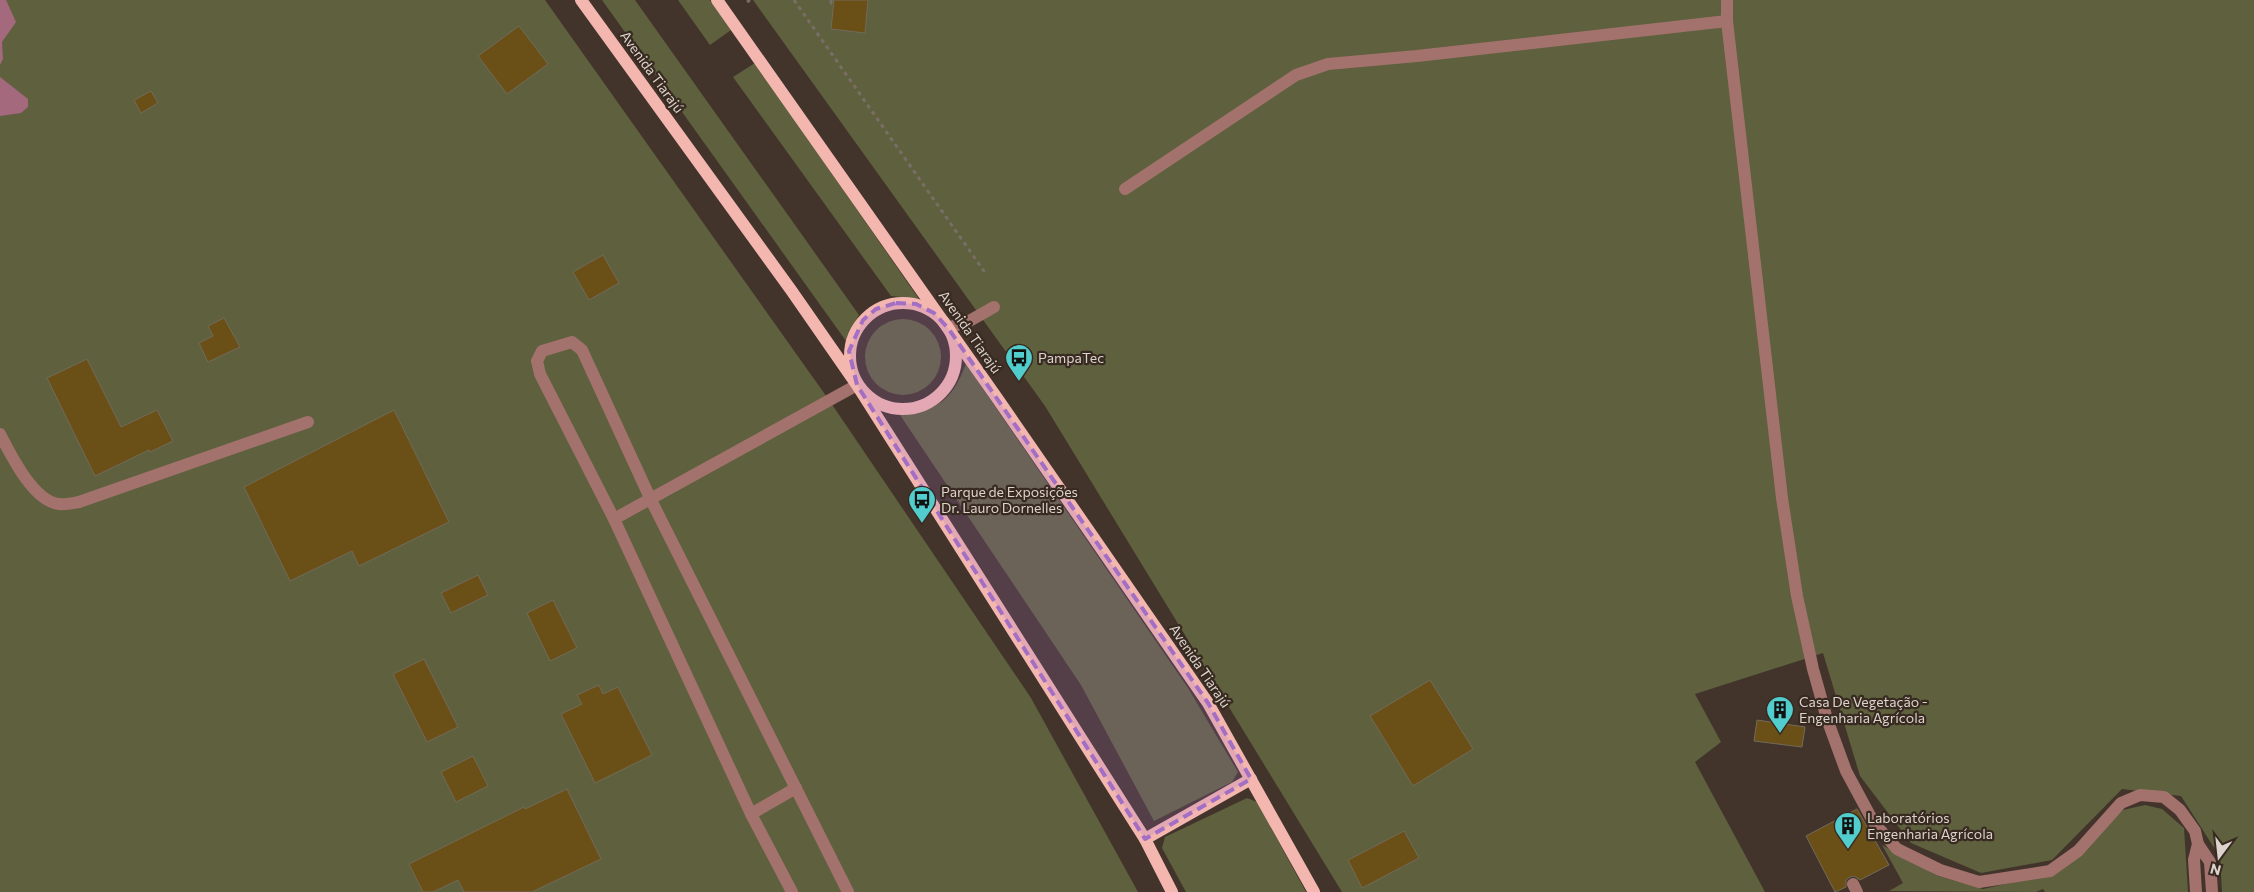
<svg xmlns="http://www.w3.org/2000/svg" width="2254" height="892" font-family="Commissioner,sans-serif">
	<rect width="100%" height="100%" fill="#42342b"/>
	<!-- green -->
	<g fill="#5e603e">
		<polygon points="0,0 545,0 829,400 1031,698 1138,892 0,892"/>
		<polygon points="602,0 635,0 859,315 849,331 846,341"/>
		<polygon points="678,0 710,0 731,30 710,45"/>
		<polygon points="753,0 2254,0 2254,892 2222,892 2220,857 2181,796 2122,789 2052,860 1981,873 1911,843 1860,776 1823,653 1695,694 1721,742 1695,762 1765,892 1342,892 1045,406"/>
		<polygon points="755,63 919,299 891,296 733,77"/>
		<circle cx="903" cy="357" r="38"/>
		<path d="M 966,364 L 1188,688 L 1238,772 L 1232,782 L 1154,821 L 1081,685 L 898,412 C 938,411 951,402 966,364 Z"/>
		<polygon points="1247,798 1257,802 1306,892 1186,892 1162,848 1165,837"/>
		<polygon points="2145,805 2162,809 2184,828 2188,892 2045,892 2043,889 2036,892 1889,891 1903,883 1882,845 1938,876 1983,889 2050,874 2123,810"/>
	</g>
	<!-- water -->
	<g fill="#a5697e">
		<polygon points="0,0 6,0 16,22 2,42 3,59 0,65"/>
		<polygon points="0,77 28,99 28,107 21,113 0,116"/>
	</g>
	<!-- building -->
	<g fill="#6a5016" stroke="#736a5b">
		<polygon points="834,0 868,0 865,33 831,29"/>
		<polygon points="519,26 548,64 507,94 478,56"/>
		<polygon points="151,91 158,103 141,113 134,100"/>
		<polygon points="603,255 619,283 589,300 573,272"/>
		<polygon points="224,318 240,347 208,362 199,343 213,336 208,326"/>
		<polygon points="87,359 121,427 157,410 173,441 150,452 149,450 95,476 47,378"/>
		<polygon points="394,410 449,522 359,566 352,551 290,581 244,487"/>
		<polygon points="478,575 488,595 451,613 441,593"/>
		<polygon points="553,600 577,648 550,661 527,613"/>
		<polygon points="424,659 458,727 427,742 393,674"/>
		<polygon points="1430,680 1473,749 1413,786 1370,716"/>
		<polygon points="599,685 603,694 618,687 652,755 595,783 561,714 582,704 577,695"/>
		<polygon points="1757,720 1805,727 1802,747 1754,741"/>
		<polygon points="473,756 488,786 456,802 441,772"/>
		<polygon points="567,789 601,859 532,892 464,892 458,880 433,892 423,892 409,864 524,807 525,809"/>
		<polygon points="1857,809 1889,865 1860,880 1854,876 1850,877 1846,880 1846,887 1835,892 1806,836"/>
		<polygon points="1404,831 1419,858 1362,888 1348,860"/>
	</g>
	<g fill="none" stroke-linecap="round" stroke-linejoin="round">
		<!-- path -->
		<g stroke="#7a6d66" stroke-width="3" stroke-dasharray="4 4" stroke-linecap="butt">
			<polyline points="794,0 986,274"/>
			<polyline points="831,0 831,3 834,3"/>
			<polyline points="747,2 750,0"/>
		</g>
		<!-- minor -->
		<g stroke="#a3726d" stroke-width="12">
			<polyline points="1727,0 1727,21 1782,498 1797,596 1813,669 1827,719 1846,771 1874,823 1897,849 1940,870 1979,882 2050,871 2078,851 2121,803 2140,795 2164,797 2180,810 2195,831 2198,844 2210,862 2212,892"/>
			<polyline points="1125,189 1296,75 1328,64 1417,56 1727,21"/>
			<polyline points="948,328 971,320 994,307"/>
			<path d="M 0,434 C 11,455 33,501 59,504 C 65,505 73,503 79,502 L 308,422"/>
			<polyline points="614,519 857,385"/>
			<polyline points="751,814 796,788"/>
			<polyline points="1853,884 1857,892"/>
			<polyline points="792,892 751,814 614,519 540,374 537,361 542,351 572,342 582,350 651,500 848,892"/>
			<polyline points="2196,892 2194,860 2198,844"/>
		</g>
		<!-- major -->
		<g stroke="#f4b7b0" stroke-width="12">
			<polyline points="581,0 791,290 857,385 1145,839 1172,892"/>
			<polyline points="717,0 997,398 1208,703 1314,892"/>
			<circle cx="903" cy="356" r="53"/>
			<polyline points="1145,839 1251,779"/>
		</g>
	</g>
	<!-- marked area -->
	<path fill="#a26fc5" fill-opacity="0.2" stroke="#a26fc5" stroke-width="4" stroke-dasharray="10 6" stroke-linejoin="round" d="M 896,303 L 916,304 L 934,313 L 948,328 L 1208,703 L 1251,779 L 1145,839 L 857,385 L 849,351 L 863,320 L 876,309 Z"/>
	<!-- icons -->
	<defs>
		<symbol id="bus-pin" viewBox="-11 -11 22 30"><path d="M0 17L-7.5 6A9.5 9.5 0 1 1 7.5 6Z" fill="#52cdce" stroke="#382a21"/><path d="M-5-6H5V4H4V6H2V4H-2V6H-4V4H-5ZM-3.5-4V0h7V-4ZM-3.5 1.2v1.5H-2V1.2ZM2 1.2v1.5H3.5V1.2Z" fill="#111"/></symbol>
		<symbol id="building-pin" viewBox="-11 -11 22 30"><path d="M0 17L-7.5 6A9.5 9.5 0 1 1 7.5 6Z" fill="#52cdce" stroke="#382a21"/><path d="M-4-6H4V6H1V3H-1V6H-4ZM-2.5-4.3h1.7v1.8h-1.7ZM.8-4.3h1.7v1.8H.8ZM-2.5-1h1.7V.8h-1.7ZM.8-1h1.7V.8H.8Z" fill="#111"/></symbol>
	</defs>
	<g fill-rule="evenodd">
		<use href="#bus-pin" x="1003" y="342" width="32" height="43"/>
		<use href="#bus-pin" x="906" y="484" width="32" height="43"/>
		<use href="#building-pin" x="1764" y="694" width="32" height="43"/>
		<use href="#building-pin" x="1832" y="810" width="32" height="43"/>
	</g>
	<g text-anchor="middle" stroke-width="4.5" stroke-linejoin="round" paint-order="stroke">
		<!-- street labels -->
		<g font-size="14" fill="#dcd3cd" stroke="#382a21">
			<text transform="translate(652 72) rotate(54)" y="5">Avenida Tiarajú</text>
			<text transform="translate(970 332) rotate(55)" y="5">Avenida Tiarajú</text>
			<text transform="translate(1200 666) rotate(56)" y="5">Avenida Tiarajú</text>
		</g>
		<!-- poi labels -->
		<g font-size="14" fill="#dcd3cd" stroke="#382a21" text-anchor="start">
			<text x="1038" y="363">PampaTec</text>
			<text x="941" y="497">Parque de Exposições<tspan x="941" dy="16">Dr. Lauro Dornelles</tspan></text>
			<text x="1799" y="707">Casa De Vegetação -<tspan x="1799" dy="16">Engenharia Agrícola</tspan></text>
			<text x="1867" y="823">Laboratórios<tspan x="1867" dy="16">Engenharia Agrícola</tspan></text>
		</g>
	</g>
	<!-- north arrow -->
	<g transform="translate(2219 857) rotate(195)" stroke="#382a21" stroke-width="4" paint-order="stroke">
	<path d="M0-4L9 19L0 12L-9 19Z" fill="#dcd3cd"/>
	<text y="-8" font-size="14" font-weight="bold" text-anchor="middle" fill="#dcd3cd">N</text>
	</g>
</svg>
